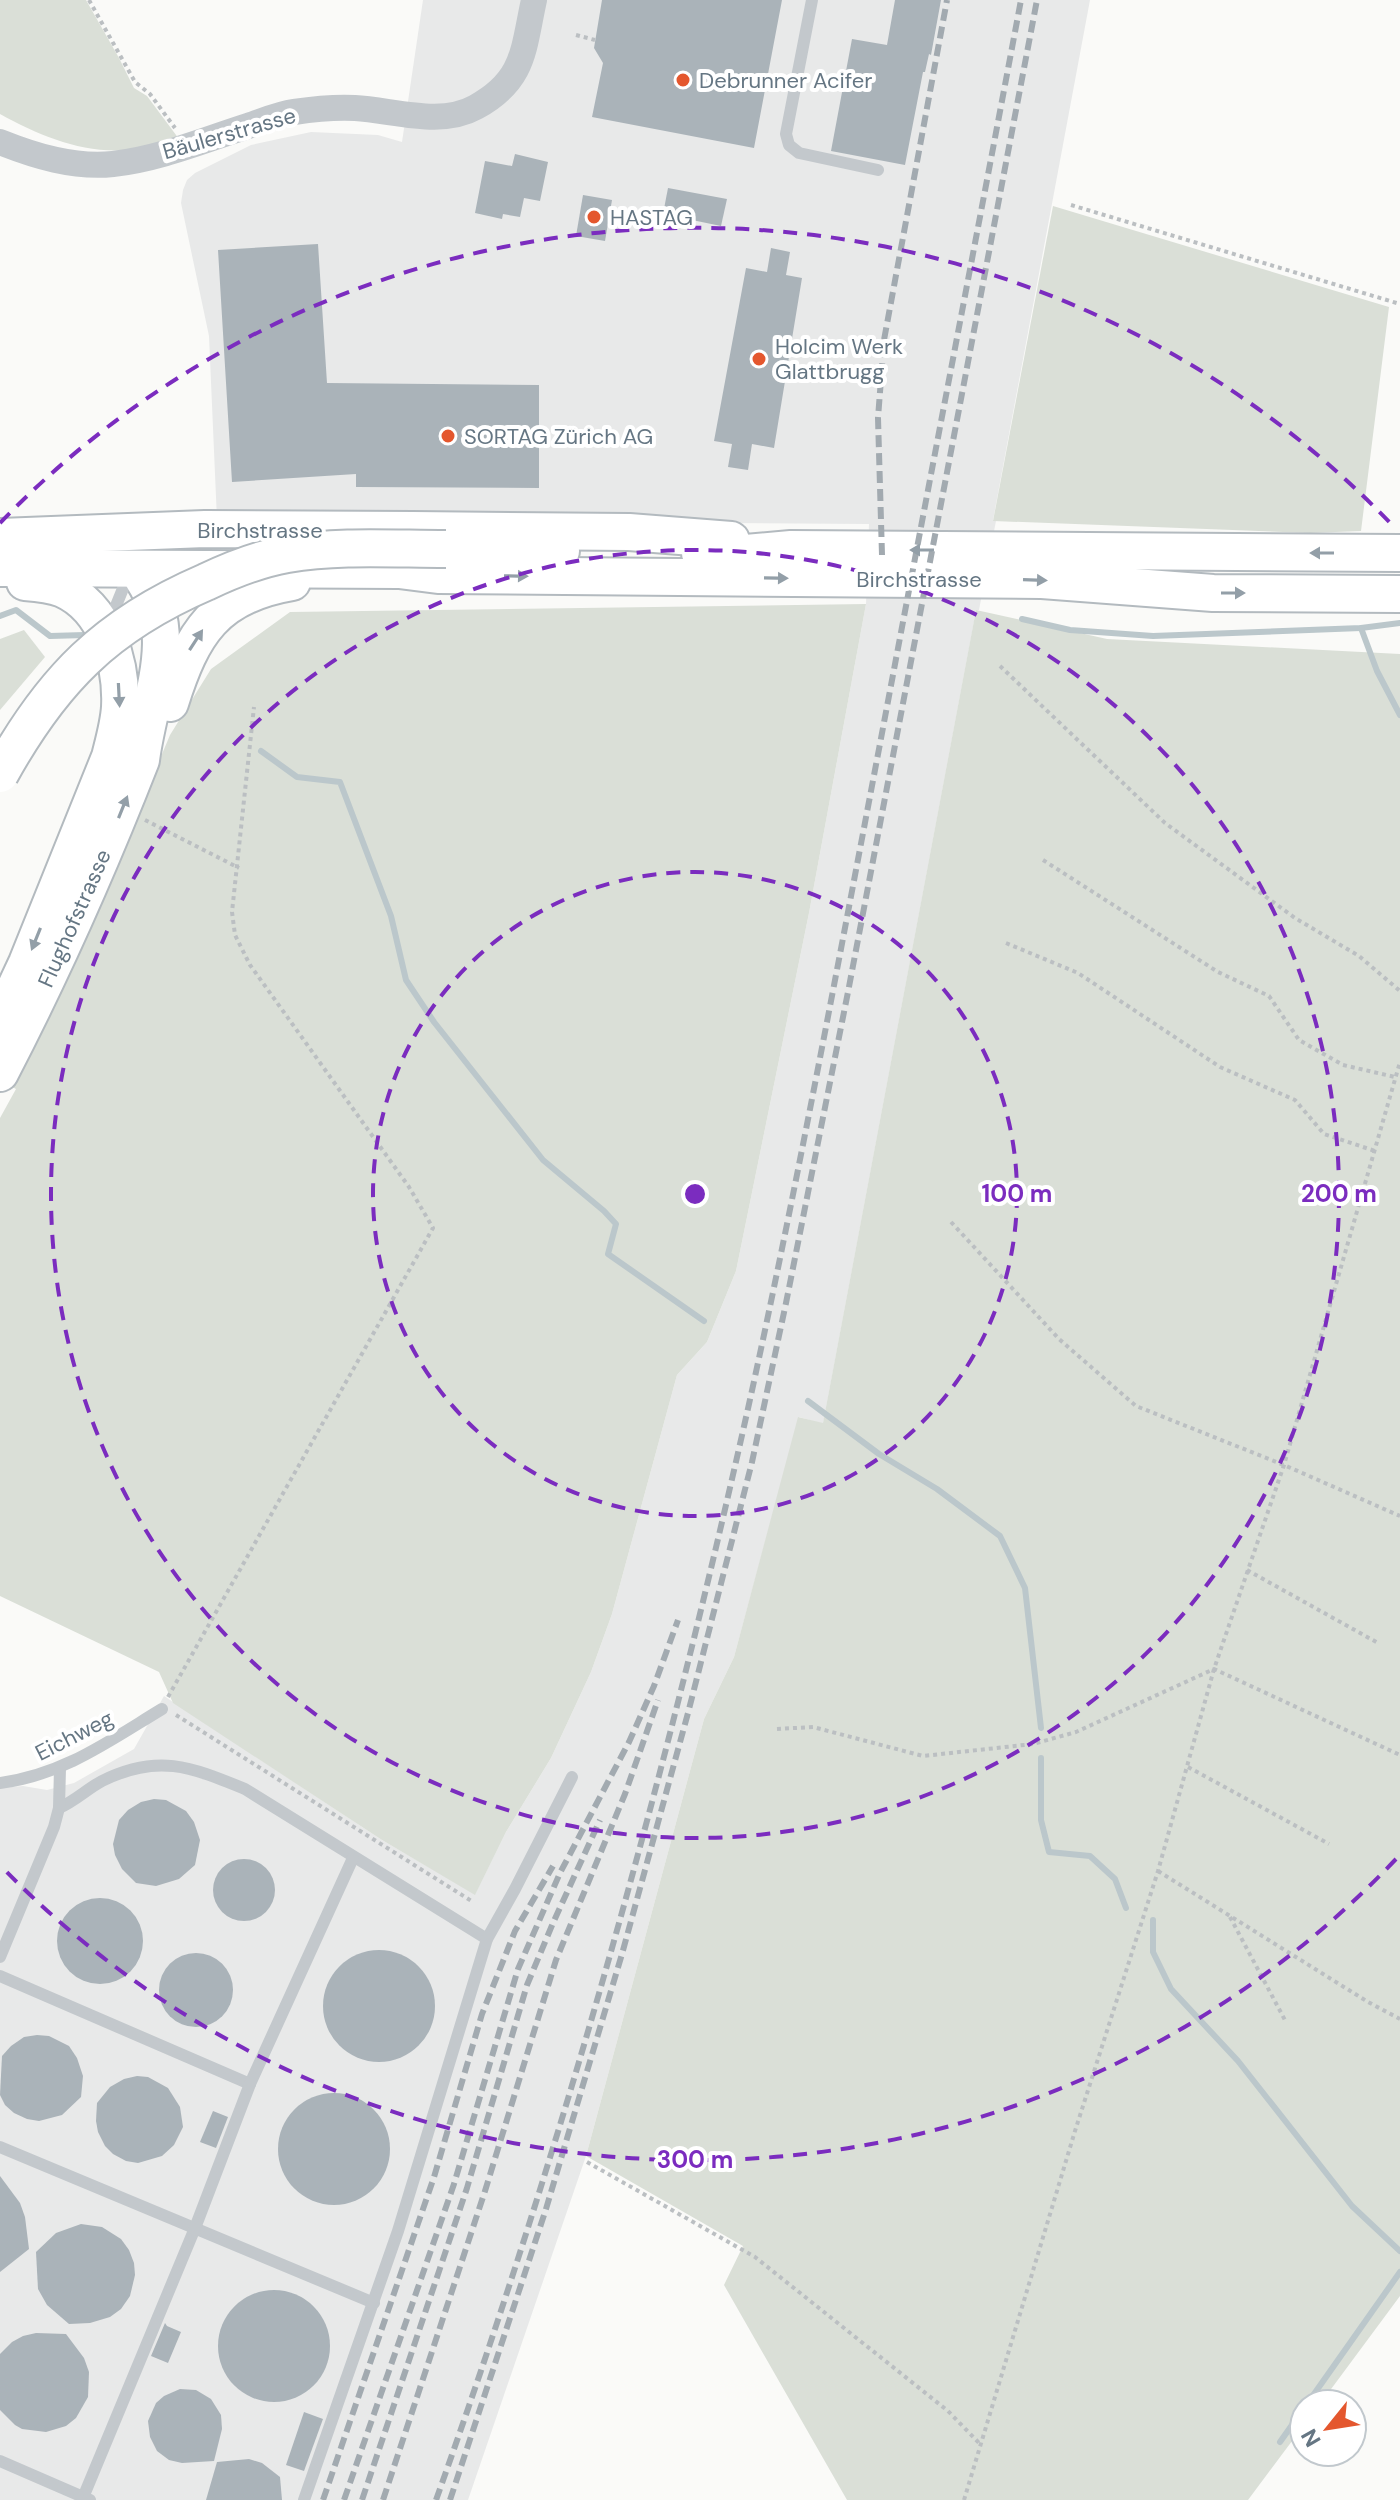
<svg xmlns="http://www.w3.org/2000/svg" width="1400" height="2500" font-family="'DM Sans',sans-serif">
	<rect width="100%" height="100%" fill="#fafaf8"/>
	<!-- built -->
	<polygon fill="#e8e9e9" points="423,0 1090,0 993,520 996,521 995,526 979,610 976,611 823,1424 799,1417 734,1657 704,1719 586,2156 468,2500 0,2500 0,1788 23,1786 47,1790 74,1783 134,1749 164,1696 382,1840 475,1894 506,1832 551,1758 591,1672 612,1614 677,1375 707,1342 736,1271 809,913 866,604 869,524 217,520 209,336 181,203 183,190 187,180 195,173 251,145 311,132 378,135 402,142"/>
	<!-- green -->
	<g fill="#dadfd7">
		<path d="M 0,0 L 86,0 L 119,58 L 134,88 L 147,96 L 179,139 C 165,142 150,147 136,149 C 87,156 42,137 0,114 Z"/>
		<polygon points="1053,206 1389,307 1361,531 1310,533 993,521"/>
		<polygon points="866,604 809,913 736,1271 707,1342 677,1375 612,1614 591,1672 551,1758 506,1832 475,1895 382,1840 173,1703 159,1672 0,1596 0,1118 16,1089 7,1084 103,895 170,735 211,669 290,612"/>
		<polygon points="976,610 1107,639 1400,654 1400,2296 1320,2404 1304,2404 1304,2425 1248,2500 847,2500 724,2285 743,2246 586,2156 704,1719 734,1657 798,1417 823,1423"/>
		<polygon points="24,630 45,657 0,710 0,639"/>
	</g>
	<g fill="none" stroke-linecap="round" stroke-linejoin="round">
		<!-- stream -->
		<g stroke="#bbc7cb" stroke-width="6">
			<polyline points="0,616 16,610 50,636 85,635"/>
			<polyline points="1022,619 1070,630 1153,636 1361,628 1400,623"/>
			<polyline points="1361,628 1377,671 1400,715"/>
			<polyline points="261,751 297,777 340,782 391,916 406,980 434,1022 543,1160 604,1211 616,1224 608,1254 704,1321"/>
			<polyline points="808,1401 879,1454 937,1489 1000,1536 1025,1588 1041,1728"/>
			<polyline points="1041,1758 1041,1820 1049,1852 1090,1856 1115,1879 1126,1908"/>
			<polyline points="1153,1920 1153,1952 1171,1989 1238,2061 1352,2206 1400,2251"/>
			<polyline points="1307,2404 1400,2272"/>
			<polyline points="1280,2442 1304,2408"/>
		</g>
	</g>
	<!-- building -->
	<g fill="#aab3b9">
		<polygon points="602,0 782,0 754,148 592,117 603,63 594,48"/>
		<polygon points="895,0 941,0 931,55 929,54 925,72 923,72 905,165 831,151 852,39 887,45"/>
		<polygon points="515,154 548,162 540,201 524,198 520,217 503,214 502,219 475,213 485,161 512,166"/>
		<polygon points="668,188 727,199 721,226 663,214"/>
		<polygon points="583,195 612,200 605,241 576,236"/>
		<polygon points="318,244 327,383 539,385 539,488 356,487 356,474 232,482 218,250"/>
		<polygon points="771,248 790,252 786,275 802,278 774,448 752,444 748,470 728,467 732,444 714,441 746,268 767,272"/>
		<polygon points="154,1799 166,1800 186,1811 194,1822 200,1840 195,1865 179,1879 156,1886 136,1883 122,1869 115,1855 113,1844 119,1820 128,1810 141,1802"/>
		<circle cx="244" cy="1890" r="31"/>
		<circle cx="100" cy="1941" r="43"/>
		<circle cx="379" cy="2006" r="56"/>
		<circle cx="196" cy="1990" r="37"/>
		<polygon points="37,2035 49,2036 69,2046 77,2058 83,2076 81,2097 62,2115 39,2121 27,2119 14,2113 5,2105 0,2095 2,2056 11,2046 24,2037"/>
		<polygon points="137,2076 148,2077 168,2088 180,2107 183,2127 174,2145 162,2156 138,2163 126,2161 113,2154 105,2146 98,2132 96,2121 97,2103 110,2087 124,2079"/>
		<circle cx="334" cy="2149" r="56"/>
		<polygon points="213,2111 228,2117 216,2148 200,2142"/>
		<polygon points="0,2176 20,2203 25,2217 29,2249 0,2272"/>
		<polygon points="81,2224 102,2227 121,2239 129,2250 134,2263 135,2275 130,2296 121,2309 110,2317 90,2323 69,2324 47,2305 38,2289 36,2252 56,2233"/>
		<circle cx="274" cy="2346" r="56"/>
		<polygon points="165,2323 167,2326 181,2332 168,2363 151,2356"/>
		<polygon points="36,2333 66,2334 84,2358 89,2372 88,2397 76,2418 66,2426 46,2432 22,2429 15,2425 0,2410 0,2354 12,2342 23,2336"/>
		<polygon points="180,2389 196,2390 211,2399 221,2415 222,2429 214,2461 182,2463 169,2460 157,2451 150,2437 148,2421 156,2403 164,2396"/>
		<polygon points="304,2412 323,2419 304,2471 286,2465"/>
		<polygon points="249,2459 262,2463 280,2477 282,2500 206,2500 217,2462"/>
	</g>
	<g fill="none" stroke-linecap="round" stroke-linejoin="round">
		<defs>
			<g id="secondary">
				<polyline points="0,537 205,529 413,530 629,532 731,540"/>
				<polyline points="446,549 561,551"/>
				<polyline points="700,553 746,553 791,549 1400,553"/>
				<polyline points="0,568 399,570 438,575 1042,580 1213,593 1400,594"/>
				<path d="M 170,703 C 192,633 215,595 292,582"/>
				<path d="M 0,1021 L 27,963 L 110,757 C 114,741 119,724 120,707 C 122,664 106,608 63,589 C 51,584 38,583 25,582"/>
				<path d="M 0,1073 C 53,971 99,867 141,760 C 148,700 181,637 143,579"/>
			</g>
		</defs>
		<!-- secondary casing -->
		<use href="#secondary" stroke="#b3babf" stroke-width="40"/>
		<!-- path -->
		<g stroke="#bbbfc2" stroke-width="4" stroke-dasharray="4 4" stroke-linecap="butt">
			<polyline points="89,0 135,82 150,94 175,128"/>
			<polyline points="576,35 595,40"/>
			<polyline points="1071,205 1400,304"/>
			<polyline points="1000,666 1165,823 1295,918 1359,956 1400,991"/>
			<polyline points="145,820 239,868"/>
			<polyline points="1043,860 1218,972 1269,996 1299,1040 1343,1065 1395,1077"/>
			<polyline points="1006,943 1078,973 1220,1067 1295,1100 1324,1134 1375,1151"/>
			<polyline points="951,1222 1059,1339 1136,1406 1284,1465 1400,1516"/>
			<polyline points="1247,1570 1378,1643"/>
			<polyline points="168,1697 433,1228 409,1187 250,965 235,935 232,912 254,707"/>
			<polyline points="176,1715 473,1902"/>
			<polyline points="777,1729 813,1727 923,1756 1033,1744 1076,1732 1214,1669 1400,1755"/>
			<polyline points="1188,1767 1329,1844"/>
			<polyline points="1158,1871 1368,2002 1400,2019"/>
			<polyline points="1230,1917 1286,2022"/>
			<polyline points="587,2162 755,2257 948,2411 981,2445"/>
			<polyline points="964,2500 1075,2131 1158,1871 1214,1669 1284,1465 1400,1062"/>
		</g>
		<!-- lane -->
		<g stroke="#c3c8cc" stroke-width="12">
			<polyline points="812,0 786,134 789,145 799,153 878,170"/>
			<polyline points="109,623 124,586 131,575"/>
			<path d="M 0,1783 C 63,1775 109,1741 162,1709"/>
			<path d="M 59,1808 C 75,1801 87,1789 102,1781 C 158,1753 191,1767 245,1789 L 487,1939"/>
			<polyline points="0,1957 54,1827 59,1808 60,1768"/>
			<polyline points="0,1976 250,2084"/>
			<polyline points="0,2147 374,2303"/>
			<polyline points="0,2461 90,2500"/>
			<polyline points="82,2500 195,2228 250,2084 353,1858"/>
			<polyline points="304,2500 398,2231 487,1939 515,1889 572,1777"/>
		</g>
		<!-- street -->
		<path stroke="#c3c8cc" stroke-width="26" d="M 0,142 C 35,156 74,168 113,164 C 159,159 204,140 248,126 C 263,121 279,114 294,112 C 314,109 336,107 355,108 C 393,110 441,127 476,107 C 525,80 523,50 534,0"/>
		<!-- secondary -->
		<use href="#secondary" stroke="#fff" stroke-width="36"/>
		<!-- rail -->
		<g stroke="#a2aab0" stroke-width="6" stroke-dasharray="12 6" stroke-linecap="butt">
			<polyline points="882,555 878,418 884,340 947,0"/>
			<polyline points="323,2500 434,2177 482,2014 515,1931 553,1866"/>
			<polyline points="344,2500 454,2184 518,1969 560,1873 629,1742 654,1686 678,1620"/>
			<polyline points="362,2500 467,2188 527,1985 553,1923 600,1820"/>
			<polyline points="383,2500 485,2191 556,1960 625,1794 658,1700"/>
			<path d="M 436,2500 C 565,2139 668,1769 751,1395 C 798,1180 838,964 879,749 C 926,499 974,250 1021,0"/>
			<polyline points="450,2500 546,2209 622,1954 688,1713 752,1462 786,1303 848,992 1037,0"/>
		</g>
		<defs>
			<path id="secondary-bridge" d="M 0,774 C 52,680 106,625 206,582 C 231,570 259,559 287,554 C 339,545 394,549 446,549"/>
		</defs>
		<!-- secondary-bridge casing -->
		<use href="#secondary-bridge" stroke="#b3babf" stroke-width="40" stroke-linecap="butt"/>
		<!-- secondary-bridge -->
		<use href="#secondary-bridge" stroke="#fff" stroke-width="36"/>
	</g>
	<!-- one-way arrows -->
	<defs><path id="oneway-solid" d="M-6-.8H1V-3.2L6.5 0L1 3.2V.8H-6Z" transform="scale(2)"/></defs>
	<g fill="#939fa8">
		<use href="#oneway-solid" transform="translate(922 550) rotate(-180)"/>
		<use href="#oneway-solid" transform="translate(1322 553) rotate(-180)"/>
		<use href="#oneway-solid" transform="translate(516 576) rotate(1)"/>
		<use href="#oneway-solid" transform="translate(776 578) rotate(1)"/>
		<use href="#oneway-solid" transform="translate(1035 580) rotate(2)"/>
		<use href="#oneway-solid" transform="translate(1233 593)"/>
		<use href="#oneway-solid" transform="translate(196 640) rotate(-57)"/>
		<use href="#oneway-solid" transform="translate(119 695) rotate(87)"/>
		<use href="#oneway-solid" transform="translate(123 807) rotate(-68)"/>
		<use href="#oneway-solid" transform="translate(36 939) rotate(112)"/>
	</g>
	<!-- distance rings -->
	<g fill="none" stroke="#7b2cbf" stroke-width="4" stroke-dasharray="14 10">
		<circle cx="695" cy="1194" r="322"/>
		<circle cx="695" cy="1194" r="644"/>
		<path d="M1396 1859A966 966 0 0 1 0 1865M0 523A966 966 0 0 1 1396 529"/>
	</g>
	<!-- markers -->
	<g fill="#e4572e" stroke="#fff" stroke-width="3">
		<circle cx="683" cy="80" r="8"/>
		<circle cx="594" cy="217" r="8"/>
		<circle cx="759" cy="359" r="8"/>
		<circle cx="448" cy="436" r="8"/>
	</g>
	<g text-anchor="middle" stroke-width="8" stroke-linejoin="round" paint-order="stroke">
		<!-- poi labels -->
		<g font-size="22" fill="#657683" stroke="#fff" text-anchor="start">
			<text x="699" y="88">Debrunner Acifer</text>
			<text x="610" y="225">HASTAG</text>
			<text x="775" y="354">Holcim Werk<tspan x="775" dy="25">Glattbrugg</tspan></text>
			<text x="464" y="444">SORTAG Zürich AG</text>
		</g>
		<!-- street labels -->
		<g font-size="22" fill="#657683" stroke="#fff">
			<text transform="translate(229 133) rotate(-16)" y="8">Bäulerstrasse</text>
			<text x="260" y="538">Birchstrasse</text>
			<text x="919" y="587">Birchstrasse</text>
			<text transform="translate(74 918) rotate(-66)" y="8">Flughofstrasse</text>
			<text transform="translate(74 1735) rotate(-27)" y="8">Eichweg</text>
		</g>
	</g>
	<circle cx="695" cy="1194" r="12" fill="#7b2cbf" stroke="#fff" stroke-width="4"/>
	<g font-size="24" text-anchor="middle" font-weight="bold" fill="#7b2cbf" stroke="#fff" stroke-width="8" stroke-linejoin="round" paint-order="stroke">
		<text x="1017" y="1202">100 m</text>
		<text x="1339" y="1202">200 m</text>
		<text x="695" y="2168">300 m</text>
	</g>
	<!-- north arrow -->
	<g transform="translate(1328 2428) rotate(240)"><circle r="38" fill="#ffffff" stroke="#c1c8cd" stroke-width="2"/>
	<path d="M0-6L14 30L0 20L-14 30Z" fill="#e4572e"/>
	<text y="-12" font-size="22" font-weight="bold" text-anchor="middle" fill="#657683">N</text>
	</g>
</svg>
